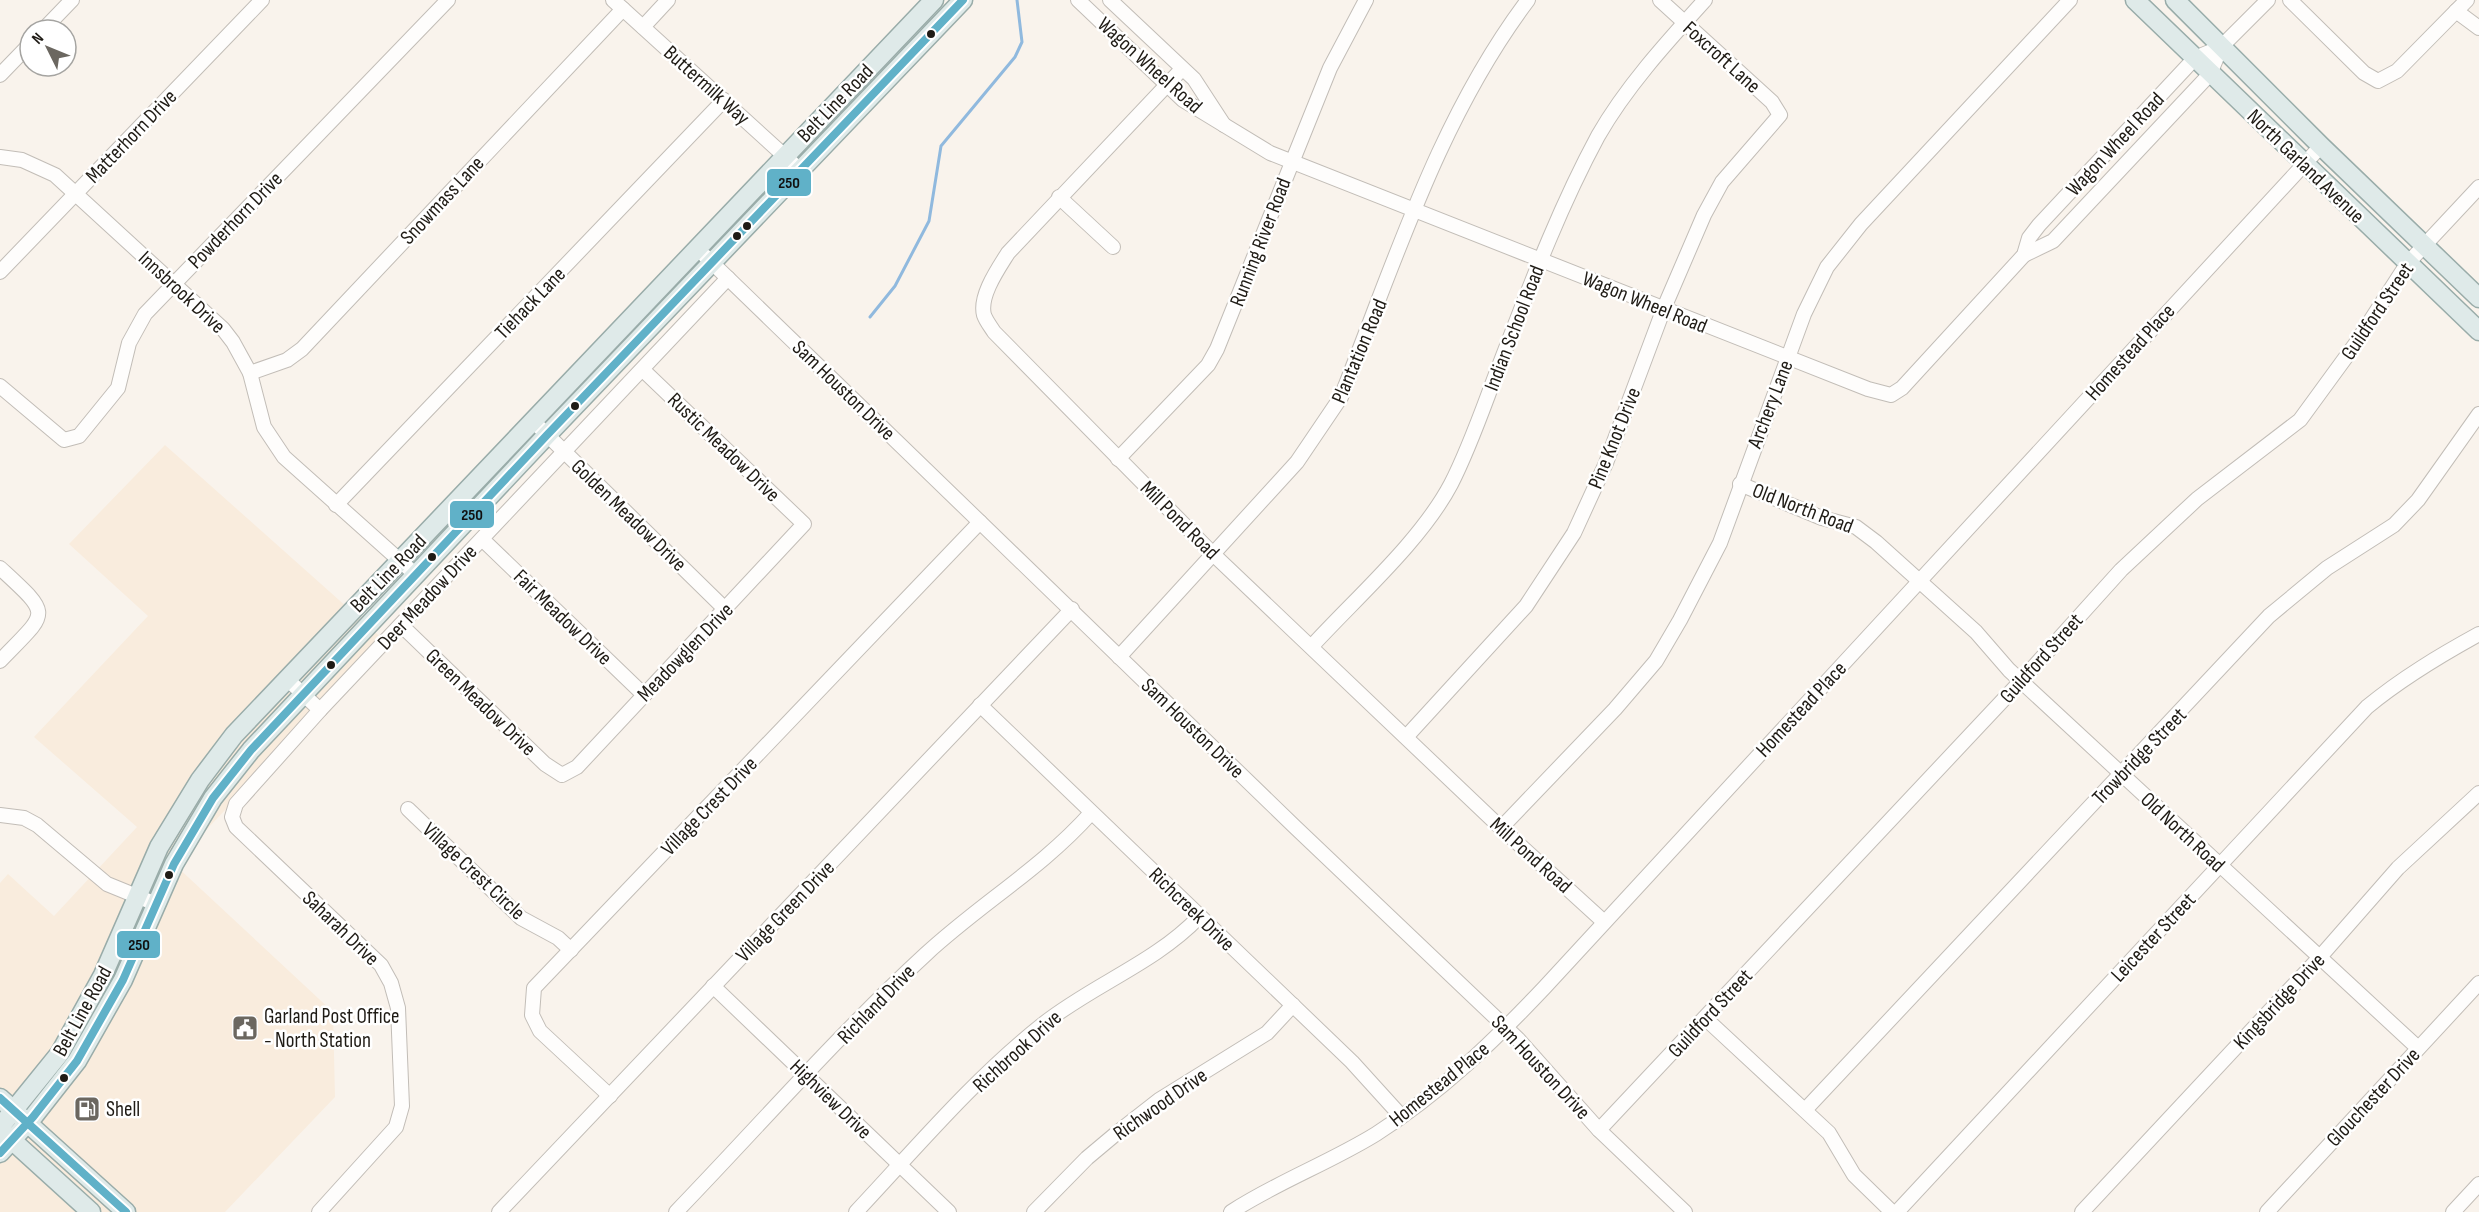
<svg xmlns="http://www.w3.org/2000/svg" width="2479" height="1212" font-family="'Sofia Sans Condensed',sans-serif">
	<rect width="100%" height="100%" fill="#f9f3ec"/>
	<!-- built -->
	<polygon fill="#f9ecdd" points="165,445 385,641 174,864 333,1012 335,1097 225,1212 0,1212 0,883 8,874 54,916 137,827 34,737 148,616 69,544"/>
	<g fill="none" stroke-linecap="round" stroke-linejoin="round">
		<!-- stream -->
		<polyline stroke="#90b9de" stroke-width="3" points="870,317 895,286 929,221 941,146 1015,57 1022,42 1017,0"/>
		<defs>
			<g id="minor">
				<polyline points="613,0 800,170"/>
				<polyline points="1078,0 1183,100 1270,153 1868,389 1891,395 1902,388 2024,255 2029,238 2039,225 2195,58 2221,47"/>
				<polyline points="1110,0 1194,79 1224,125"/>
				<polyline points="2290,0 2364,73 2378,81 2397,71 2467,0"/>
				<polyline points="2456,11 2479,28"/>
				<polyline points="643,27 668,0"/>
				<polyline points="43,30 72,0"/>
				<path d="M 1182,69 L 1008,253 C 998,269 979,296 984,315 C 986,321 991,327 994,332 L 1213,554 L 1501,828 L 1603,921"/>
				<polyline points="0,75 30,44"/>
				<polyline points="0,157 22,160 55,175 223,329 233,342 250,373 264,427 284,457 416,575"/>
				<polyline points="1059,197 1113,247"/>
				<polyline points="2024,255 2053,241 2210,74 2221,47 2268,0"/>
				<polyline points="705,256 1295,827 1518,1039 1599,1130 1685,1212"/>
				<polyline points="0,272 262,0"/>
				<polyline points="250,373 287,360 302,349 623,9"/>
				<polyline points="0,386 64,440 79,436 118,388 129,343 145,314 448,0"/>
				<polyline points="533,421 726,610"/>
				<polyline points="1118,459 1208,365 1217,349 1330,68 1366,0"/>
				<polyline points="1740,484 1822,518 1856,527 1876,542 1976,632 2009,670 2418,1048"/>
				<polyline points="336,505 724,100"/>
				<polyline points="482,539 644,695"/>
				<path d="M 0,568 C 53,617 49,610 0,661"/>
				<polyline points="401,625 545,764 562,775 577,767 804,524 643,370"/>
				<path d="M 1312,646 C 1356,598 1421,541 1451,484 C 1469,449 1482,411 1496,374 C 1527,294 1557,212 1598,136 C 1626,87 1667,42 1705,0"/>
				<path d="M 1119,657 L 1297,462 L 1341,397 C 1395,262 1439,118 1528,0"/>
				<polyline points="287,679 320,710"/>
				<polyline points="980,705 1352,1062 1401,1116"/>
				<polyline points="1407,736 1526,606 1574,533 1606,463 1664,308 1704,215 1722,182 1780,115 1772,102 1660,0"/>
				<polyline points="408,809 521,918 558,938 571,950"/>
				<polyline points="0,815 24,818 37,825 107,884 156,904"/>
				<polyline points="1501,828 1615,709 1656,661 1680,620 1720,543 1804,314 1827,267 1861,224 2070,0"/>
				<polyline points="713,986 949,1212"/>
				<polyline points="1705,1018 1829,1133 1854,1175 1892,1212"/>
				<polyline points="610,1096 540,1031 532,1015 534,988 980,522"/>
				<polyline points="1805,1110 2269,616 2327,568 2394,525 2418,500 2479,414"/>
				<polyline points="1599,1130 2021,681 2121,570 2197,499 2300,420 2354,346 2407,264 2479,187"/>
				<polyline points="319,1212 396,1127 402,1106 398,1008 391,983 381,965 236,827 232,817 236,804 320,710 728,278"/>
				<polyline points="499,1212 1072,609"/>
				<path d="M 676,1212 C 759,1126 838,1035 926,954 C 980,904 1042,868 1091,813"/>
				<path d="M 856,1212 C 916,1148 974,1079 1042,1025 C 1092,985 1155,963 1199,917"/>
				<polyline points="1034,1212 1087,1158 1118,1132 1159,1100 1267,1033 1293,1005"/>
				<path d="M 1231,1212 C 1277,1182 1329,1163 1376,1134 C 1440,1093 1492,1043 1544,988 L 2321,146"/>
				<path d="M 1897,1212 L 2367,707 C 2402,678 2439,656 2479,634"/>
				<polyline points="2082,1212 2320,957 2398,868 2479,793"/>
				<polyline points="2267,1212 2479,983"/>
				<polyline points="2453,1212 2479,1184"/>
			</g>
			<g id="major">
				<polyline points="2135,0 2479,331"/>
				<polyline points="2175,0 2321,146 2479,298"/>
				<polyline points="0,1098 126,1212"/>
				<polyline points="0,1127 60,1053 103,975 159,847 200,780 234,735 934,0"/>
				<polyline points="4,1133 91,1212"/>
				<polyline points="0,1153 33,1117 77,1061 123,980 174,864 213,798 251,750 547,435 963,0"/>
			</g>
		</defs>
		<!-- minor casing -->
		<use href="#minor" stroke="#c2bdb7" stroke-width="16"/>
		<!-- major casing -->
		<use href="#major" stroke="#99aca9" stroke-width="21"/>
		<!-- minor -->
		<use href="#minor" stroke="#fefdfc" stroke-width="14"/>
		<!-- major -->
		<use href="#major" stroke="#dfeae9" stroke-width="18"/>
		<defs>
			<polyline id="bus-1" points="0,1153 33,1117 77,1061 123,980 174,864 213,798 251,750 547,435 963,0"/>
			<polyline id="bus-2" points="0,1098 126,1212"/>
		</defs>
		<!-- bus-1 casing -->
		<use href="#bus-1" stroke="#fff" stroke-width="12"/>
		<!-- bus-2 casing -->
		<use href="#bus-2" stroke="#fff" stroke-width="12"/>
		<!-- bus-1 -->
		<use href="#bus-1" stroke="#60b1c8" stroke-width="8"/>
		<!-- bus-2 -->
		<use href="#bus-2" stroke="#60b1c8" stroke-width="8"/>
	</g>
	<!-- icons -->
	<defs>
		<symbol id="civic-square" viewBox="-11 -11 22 22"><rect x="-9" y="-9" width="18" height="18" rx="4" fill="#6b6760" stroke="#fff"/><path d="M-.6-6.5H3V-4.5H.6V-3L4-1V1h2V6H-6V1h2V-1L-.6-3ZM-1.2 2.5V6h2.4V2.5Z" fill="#fff"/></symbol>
		<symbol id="fuel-square" viewBox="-11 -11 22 22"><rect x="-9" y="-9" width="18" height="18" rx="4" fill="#6b6760" stroke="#fff"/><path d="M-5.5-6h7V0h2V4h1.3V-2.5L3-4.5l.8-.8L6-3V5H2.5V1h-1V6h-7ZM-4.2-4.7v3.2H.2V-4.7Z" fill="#fff"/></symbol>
	</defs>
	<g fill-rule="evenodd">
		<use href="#civic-square" x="230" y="1013" width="30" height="30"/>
		<use href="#fuel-square" x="72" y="1094" width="30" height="30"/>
	</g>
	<!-- markers -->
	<g fill="#1f1b15" stroke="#fff" stroke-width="2">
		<circle cx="931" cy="34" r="5"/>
		<circle cx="747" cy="226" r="5"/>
		<circle cx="737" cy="236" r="5"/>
		<circle cx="575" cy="406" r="5"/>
		<circle cx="432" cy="557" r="5"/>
		<circle cx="331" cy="665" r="5"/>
		<circle cx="169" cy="875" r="5"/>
		<circle cx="64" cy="1078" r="5"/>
	</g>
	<g text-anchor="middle" stroke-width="5" stroke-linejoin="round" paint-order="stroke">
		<!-- street labels -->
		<g font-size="21" fill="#1f1b15" stroke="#fff">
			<text transform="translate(1722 57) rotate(42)" y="7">Foxcroft Lane</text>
			<text transform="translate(1150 65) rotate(42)" y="7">Wagon Wheel Road</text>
			<text transform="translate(707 85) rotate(42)" y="7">Buttermilk Way</text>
			<text transform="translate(835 103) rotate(-46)" y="7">Belt Line Road</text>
			<text transform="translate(131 136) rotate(-46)" y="7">Matterhorn Drive</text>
			<text transform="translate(2115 144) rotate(-47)" y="7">Wagon Wheel Road</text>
			<text transform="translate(2306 166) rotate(44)" y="7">North Garland Avenue</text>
			<text transform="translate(442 200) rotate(-47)" y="7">Snowmass Lane</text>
			<text transform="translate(235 220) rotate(-46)" y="7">Powderhorn Drive</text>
			<text transform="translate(1260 242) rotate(-69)" y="7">Running River Road</text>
			<text transform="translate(182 292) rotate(43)" y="7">Innsbrook Drive</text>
			<text transform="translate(1645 302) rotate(22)" y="7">Wagon Wheel Road</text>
			<text transform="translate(530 303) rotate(-46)" y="7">Tiehack Lane</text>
			<text transform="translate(2377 311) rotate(-56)" y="7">Guildford Street</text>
			<text transform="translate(1514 328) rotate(-69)" y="7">Indian School Road</text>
			<text transform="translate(1359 351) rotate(-67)" y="7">Plantation Road</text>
			<text transform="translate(2130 352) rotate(-48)" y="7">Homestead Place</text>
			<text transform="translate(844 390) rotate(44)" y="7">Sam Houston Drive</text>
			<text transform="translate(1770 404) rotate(-69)" y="7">Archery Lane</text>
			<text transform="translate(1614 438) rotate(-68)" y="7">Pine Knot Drive</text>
			<text transform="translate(724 447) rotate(44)" y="7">Rustic Meadow Drive</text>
			<text transform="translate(1803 508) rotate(21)" y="7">Old North Road</text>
			<text transform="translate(629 515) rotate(44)" y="7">Golden Meadow Drive</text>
			<text transform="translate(1180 520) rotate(45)" y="7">Mill Pond Road</text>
			<text transform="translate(388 573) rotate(-46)" y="7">Belt Line Road</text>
			<text transform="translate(427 597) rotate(-47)" y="7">Deer Meadow Drive</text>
			<text transform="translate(563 617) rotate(44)" y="7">Fair Meadow Drive</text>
			<text transform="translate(685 652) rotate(-46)" y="7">Meadowglen Drive</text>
			<text transform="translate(2041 658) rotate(-48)" y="7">Guildford Street</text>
			<text transform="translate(481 702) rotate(44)" y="7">Green Meadow Drive</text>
			<text transform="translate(1801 709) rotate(-47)" y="7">Homestead Place</text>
			<text transform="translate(1193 728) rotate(44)" y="7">Sam Houston Drive</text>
			<text transform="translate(2139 756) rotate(-46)" y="7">Trowbridge Street</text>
			<text transform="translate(709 806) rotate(-46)" y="7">Village Crest Drive</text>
			<text transform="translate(2183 832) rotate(43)" y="7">Old North Road</text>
			<text transform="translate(1531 855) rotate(42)" y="7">Mill Pond Road</text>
			<text transform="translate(474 871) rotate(43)" y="7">Village Crest Circle</text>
			<text transform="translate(1192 909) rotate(44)" y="7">Richcreek Drive</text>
			<text transform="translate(785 911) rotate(-46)" y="7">Village Green Drive</text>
			<text transform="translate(341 928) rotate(44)" y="7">Saharah Drive</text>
			<text transform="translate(2153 937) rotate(-47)" y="7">Leicester Street</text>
			<text transform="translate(2279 1001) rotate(-47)" y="7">Kingsbridge Drive</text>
			<text transform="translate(876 1004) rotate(-46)" y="7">Richland Drive</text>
			<text transform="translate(82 1011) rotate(-61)" y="7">Belt Line Road</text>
			<text transform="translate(1710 1013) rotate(-47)" y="7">Guildford Street</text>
			<text transform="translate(1017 1051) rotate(-42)" y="7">Richbrook Drive</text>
			<text transform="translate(1541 1067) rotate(47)" y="7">Sam Houston Drive</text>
			<text transform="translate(1439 1084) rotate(-39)" y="7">Homestead Place</text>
			<text transform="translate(2373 1097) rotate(-47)" y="7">Glouchester Drive</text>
			<text transform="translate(831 1099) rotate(44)" y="7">Highview Drive</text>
			<text transform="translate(1160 1104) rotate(-35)" y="7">Richwood Drive</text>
		</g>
		<!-- poi labels -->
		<g font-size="21" fill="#1f1b15" stroke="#fff" text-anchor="start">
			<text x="264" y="1023">Garland Post Office<tspan x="264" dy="24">- North Station</tspan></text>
			<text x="106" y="1116">Shell</text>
		</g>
	</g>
	<g stroke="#fff" stroke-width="2">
		<rect x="766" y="168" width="46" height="29" rx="6" fill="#60b1c8"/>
		<rect x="449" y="500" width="46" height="29" rx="6" fill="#60b1c8"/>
		<rect x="116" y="930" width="45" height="29" rx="6" fill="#60b1c8"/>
	</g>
	<g font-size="16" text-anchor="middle" font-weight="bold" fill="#111">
		<text x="789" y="188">250</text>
		<text x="472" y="520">250</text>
		<text x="139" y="950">250</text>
	</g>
	<!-- north arrow -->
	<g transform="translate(48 48) rotate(313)"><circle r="28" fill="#ffffff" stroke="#a5a4a1" stroke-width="1.5"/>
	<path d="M0-4.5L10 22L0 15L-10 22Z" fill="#6b6760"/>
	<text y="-9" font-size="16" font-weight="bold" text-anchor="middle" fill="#1f1b15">N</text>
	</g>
</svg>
